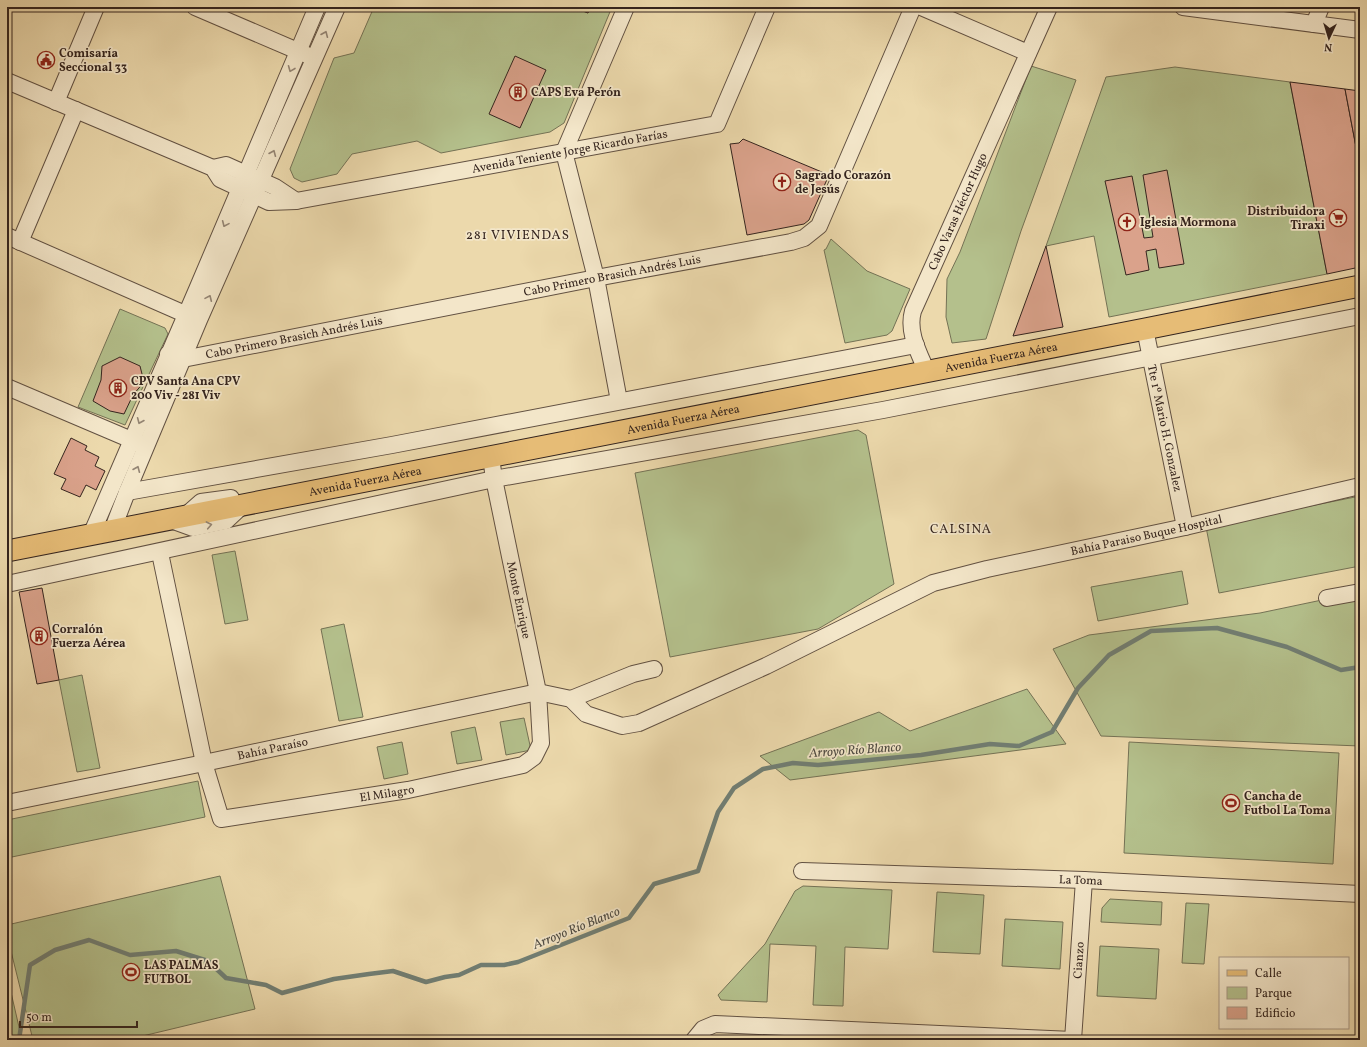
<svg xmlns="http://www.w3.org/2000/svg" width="1367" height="1047" font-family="Vollkorn,serif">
	<rect width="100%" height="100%" fill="#ecd9ac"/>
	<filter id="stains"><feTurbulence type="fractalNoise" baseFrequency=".005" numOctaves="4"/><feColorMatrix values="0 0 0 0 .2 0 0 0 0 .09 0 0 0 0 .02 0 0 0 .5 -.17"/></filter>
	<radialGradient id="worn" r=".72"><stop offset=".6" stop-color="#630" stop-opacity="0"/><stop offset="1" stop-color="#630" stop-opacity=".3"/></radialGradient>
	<!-- green -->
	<g fill="#b4c08c" stroke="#747255">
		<polygon points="374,7 573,7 588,13 591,7 612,7 564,123 550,132 441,153 417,141 352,154 337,174 302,182 294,178 290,169 334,58 354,53"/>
		<polygon points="1031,66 1076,80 1021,231 986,339 952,343 946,317 947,279 960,252"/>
		<polygon points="1175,67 1290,82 1327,274 1109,317 1094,236 1046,246 1106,77"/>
		<polygon points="831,239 867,271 910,289 892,331 887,335 845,343 824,250 826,249"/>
		<polygon points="120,309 165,328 168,334 125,425 78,407"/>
		<polygon points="858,430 866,435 894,584 818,629 670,657 635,473"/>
		<polygon points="1360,496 1360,566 1219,593 1206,527"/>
		<polygon points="235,551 248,620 225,624 212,555"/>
		<polygon points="1182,571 1188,604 1098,621 1091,587"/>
		<polygon points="1360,592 1360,746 1101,736 1053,649 1089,635 1260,613"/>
		<polygon points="344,624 363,717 339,721 321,629"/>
		<polygon points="82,675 100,768 77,772 59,680"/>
		<polygon points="1027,689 1066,744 790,780 760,756 879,712 910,731"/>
		<polygon points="524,718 531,750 506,755 500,722"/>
		<polygon points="475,727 482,760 457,764 451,732"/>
		<polygon points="402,742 408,774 384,779 377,747"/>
		<polygon points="1129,742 1339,753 1333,864 1124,853"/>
		<polygon points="198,781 205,817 7,858 7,820"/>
		<polygon points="220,876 255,1009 126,1040 33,1040 7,935 7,925"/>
		<polygon points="803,886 892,890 888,949 845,947 843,1006 813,1005 816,946 770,944 767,1002 721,1000 718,995 765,944 795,891"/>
		<polygon points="937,892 984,895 980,954 933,952"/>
		<polygon points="1110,899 1162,902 1161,925 1101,922 1102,908"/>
		<polygon points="1186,903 1209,904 1204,964 1182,963"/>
		<polygon points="1005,919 1063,922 1060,969 1002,966"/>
		<polygon points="1100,946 1159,949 1156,999 1097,996"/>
		<polygon points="7,975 22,1040 7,1040"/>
	</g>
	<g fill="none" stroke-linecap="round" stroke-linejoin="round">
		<!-- stream -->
		<polyline stroke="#717e73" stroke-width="4.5" points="19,1040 30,965 55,950 89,940 130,955 176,951 208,961 226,978 266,985 282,993 334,979 369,974 393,971 426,982 445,977 459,975 481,965 504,965 518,962 629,918 654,884 698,871 718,812 734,788 763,769 793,763 818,765 921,755 990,744 1019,746 1052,732 1078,688 1109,655 1151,631 1217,628 1287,647 1341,670 1360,667"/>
	</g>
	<!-- building -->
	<g fill="#daa28b" stroke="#34241e">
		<polygon points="573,7 591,7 588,13"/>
		<polygon points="515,56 546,70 520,128 489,114"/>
		<polygon points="1290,82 1345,89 1360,168 1360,267 1327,274"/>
		<polygon points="1345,89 1360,91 1360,168"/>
		<polygon points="743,139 829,175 809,220 804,224 747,235 730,144 739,143"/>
		<polygon points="1167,170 1184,264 1159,268 1156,249 1146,251 1149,270 1126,275 1105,181 1132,176 1144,238 1153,237 1143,175"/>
		<polygon points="1046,246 1063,327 1013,336"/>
		<polygon points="120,357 140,366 144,382 133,395 124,414 110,411 93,401 101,380 102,366"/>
		<polygon points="71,438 87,446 85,450 99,457 95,466 105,471 96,490 86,485 80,497 61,489 66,479 54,474"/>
		<polygon points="42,588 59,680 37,684 19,592"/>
	</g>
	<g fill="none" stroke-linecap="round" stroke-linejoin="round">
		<defs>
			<g id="minor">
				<polyline points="195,7 307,55"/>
				<polyline points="921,7 1028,53"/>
				<polyline points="1183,7 1360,30"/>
				<polyline points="1314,24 1321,7"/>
				<path id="s1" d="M 7,81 L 213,168 L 220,179 L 269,202 L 296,201 L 717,124 L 767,7"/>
				<polyline points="56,102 96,7"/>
				<polyline points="213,168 226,165 275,187 296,201"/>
				<polyline points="7,236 194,318"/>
				<polyline points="20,242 76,110"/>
				<polyline points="1145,329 1185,527"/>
				<path id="s2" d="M 168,354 L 183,359 L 596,278 L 791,242 L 804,238 L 819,226 L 913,7"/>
				<path id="s3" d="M 927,372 C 919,353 907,332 913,311 L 1049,7"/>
				<polyline points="7,387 141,444"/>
				<polyline points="619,401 596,278 564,152 626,7"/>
				<polyline points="127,492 392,445 916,345"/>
				<polyline points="184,517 201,502 231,498"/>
				<polyline points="171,520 193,528 226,521 242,506"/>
				<polyline points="112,531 127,492 199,320 337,7"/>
				<path d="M 91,535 C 167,359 243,184 317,7"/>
				<path id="s4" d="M 160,553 L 204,763 L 221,819 L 408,790 L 523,765 L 534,757 L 541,743 L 538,692 L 494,479 L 491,457"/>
				<polyline points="7,584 494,479 883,410 1360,316"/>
				<polyline points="1327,598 1360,592"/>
				<polyline points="571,699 633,674 654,669"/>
				<path id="s5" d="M 7,803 L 204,763 L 538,692 L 571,699 L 586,714 L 622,726 L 639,723 L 766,666 L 933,583 L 987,569 L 1185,527 L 1360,486"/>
				<path id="s6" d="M 802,871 L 1084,880 L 1360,894"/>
				<polyline points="694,1040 703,1029 715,1024 1073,1040"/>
				<path id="s7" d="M 1073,1040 L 1084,880"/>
			</g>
			<g id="major">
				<path id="s8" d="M 7,551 L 1145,329 L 1360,286"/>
			</g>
		</defs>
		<!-- minor casing -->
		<use href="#minor" stroke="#625142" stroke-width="18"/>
		<!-- major casing -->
		<use href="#major" stroke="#34241e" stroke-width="23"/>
		<!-- minor -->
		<use href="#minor" stroke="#f3e6c9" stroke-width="16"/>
		<!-- major -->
		<use href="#major" stroke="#e6bc76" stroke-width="21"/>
	</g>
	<!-- one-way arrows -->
	<defs><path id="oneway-chevron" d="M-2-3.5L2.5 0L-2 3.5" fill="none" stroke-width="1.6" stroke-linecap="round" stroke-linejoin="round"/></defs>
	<g stroke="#948574">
		<use href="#oneway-chevron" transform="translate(325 34) rotate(-67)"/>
		<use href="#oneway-chevron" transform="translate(291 69) rotate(112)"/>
		<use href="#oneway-chevron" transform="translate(273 153) rotate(-67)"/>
		<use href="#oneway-chevron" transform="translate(225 224) rotate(114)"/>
		<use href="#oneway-chevron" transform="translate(209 298) rotate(-66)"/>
		<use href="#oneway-chevron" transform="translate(140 421) rotate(113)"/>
		<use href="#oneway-chevron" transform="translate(137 469) rotate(-67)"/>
		<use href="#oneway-chevron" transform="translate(209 525) rotate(-11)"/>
	</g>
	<!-- icons -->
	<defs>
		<symbol id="civic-ring" viewBox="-11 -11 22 22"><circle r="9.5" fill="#f3e6c9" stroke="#8f2418" stroke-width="1.5"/><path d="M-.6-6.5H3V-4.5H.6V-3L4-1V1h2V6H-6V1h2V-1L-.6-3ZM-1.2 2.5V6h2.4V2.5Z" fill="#8f2418"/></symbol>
		<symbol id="building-ring" viewBox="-11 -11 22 22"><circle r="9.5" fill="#f3e6c9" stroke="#8f2418" stroke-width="1.5"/><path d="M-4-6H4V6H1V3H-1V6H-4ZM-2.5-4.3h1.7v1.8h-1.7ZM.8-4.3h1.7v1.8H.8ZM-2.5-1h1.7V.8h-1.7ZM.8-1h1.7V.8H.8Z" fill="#8f2418"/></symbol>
		<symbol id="church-ring" viewBox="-11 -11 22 22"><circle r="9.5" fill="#f3e6c9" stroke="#8f2418" stroke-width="1.5"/><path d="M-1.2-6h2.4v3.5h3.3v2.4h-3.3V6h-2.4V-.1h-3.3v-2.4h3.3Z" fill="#8f2418"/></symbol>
		<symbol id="supermarket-ring" viewBox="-11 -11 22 22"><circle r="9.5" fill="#f3e6c9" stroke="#8f2418" stroke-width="1.5"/><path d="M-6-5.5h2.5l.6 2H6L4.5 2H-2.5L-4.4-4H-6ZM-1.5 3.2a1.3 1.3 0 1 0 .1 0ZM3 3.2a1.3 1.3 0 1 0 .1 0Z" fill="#8f2418"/></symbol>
		<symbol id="stadium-ring" viewBox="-11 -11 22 22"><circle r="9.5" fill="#f3e6c9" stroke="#8f2418" stroke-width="1.5"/><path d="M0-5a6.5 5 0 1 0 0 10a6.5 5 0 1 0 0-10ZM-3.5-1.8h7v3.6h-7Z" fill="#8f2418"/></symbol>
	</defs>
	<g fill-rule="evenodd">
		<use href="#civic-ring" x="36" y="50" width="20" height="20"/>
		<use href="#building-ring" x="508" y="82" width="20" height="20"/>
		<use href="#church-ring" x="772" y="172" width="20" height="20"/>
		<use href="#supermarket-ring" x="1328" y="208" width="20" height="20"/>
		<use href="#church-ring" x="1117" y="212" width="20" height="20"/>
		<use href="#building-ring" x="108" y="378" width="20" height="20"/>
		<use href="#building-ring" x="29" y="626" width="20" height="20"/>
		<use href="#stadium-ring" x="1221" y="793" width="20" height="20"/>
		<use href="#stadium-ring" x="121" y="962" width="20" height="20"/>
	</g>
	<g text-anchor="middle" stroke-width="3.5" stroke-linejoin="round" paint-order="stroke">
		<!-- poi labels -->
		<g font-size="12" font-weight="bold" fill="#34241e" stroke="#f3e6c9" text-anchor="start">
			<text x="59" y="57">Comisaría<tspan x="59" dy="14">Seccional 33</tspan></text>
			<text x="531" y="96">CAPS Eva Perón</text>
			<text x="795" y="179">Sagrado Corazón<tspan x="795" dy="14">de Jesús</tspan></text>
			<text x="1325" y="215" text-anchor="end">Distribuidora<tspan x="1325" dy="14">Tiraxi</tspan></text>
			<text x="1140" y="226">Iglesia Mormona</text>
			<text x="131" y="385">CPV Santa Ana CPV<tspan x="131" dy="14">200 Viv - 281 Viv</tspan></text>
			<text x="52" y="633">Corralón<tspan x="52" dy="14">Fuerza Aérea</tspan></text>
			<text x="1244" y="800">Cancha de<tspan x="1244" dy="14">Futbol La Toma</tspan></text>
			<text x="144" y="969">LAS PALMAS<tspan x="144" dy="14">FUTBOL</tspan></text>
		</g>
		<!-- street labels -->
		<g font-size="12" fill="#34241e" stroke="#f3e6c9">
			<text dy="4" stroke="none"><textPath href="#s1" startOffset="596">Avenida Teniente Jorge Ricardo Farías</textPath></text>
			<text dy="4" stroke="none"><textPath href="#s3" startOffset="173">Cabo Varas Héctor Hugo</textPath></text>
			<text dy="4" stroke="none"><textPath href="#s2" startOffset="453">Cabo Primero Brasich Andrés Luis</textPath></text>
			<text dy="4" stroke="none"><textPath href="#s2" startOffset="129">Cabo Primero Brasich Andrés Luis</textPath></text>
			<text dy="4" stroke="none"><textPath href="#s8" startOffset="1013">Avenida Fuerza Aérea</textPath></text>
			<text dy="4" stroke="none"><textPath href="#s8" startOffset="689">Avenida Fuerza Aérea</textPath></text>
			<text transform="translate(1165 428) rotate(78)" y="4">Tte 1º Mario H. Gonzalez</text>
			<text dy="4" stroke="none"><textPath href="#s8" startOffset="365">Avenida Fuerza Aérea</textPath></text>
			<text dy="4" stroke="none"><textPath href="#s5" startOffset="1197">Bahía Paraiso Buque Hospital</textPath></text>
			<text transform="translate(519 600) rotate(78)" y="4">Monte Enrique</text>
			<text dy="4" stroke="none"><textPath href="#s5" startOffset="271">Bahía Paraíso</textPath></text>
			<text dy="4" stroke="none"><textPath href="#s4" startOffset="441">El Milagro</textPath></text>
			<text dy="4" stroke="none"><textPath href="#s6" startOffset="279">La Toma</textPath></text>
			<text dy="4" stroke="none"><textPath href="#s7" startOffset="80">Cianzo</textPath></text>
		</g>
		<!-- neighbourhood labels -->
		<g font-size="13" letter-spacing="1" fill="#34241e" stroke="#f3e6c9">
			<text x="518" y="239">281 VIVIENDAS</text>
			<text x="961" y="533">CALSINA</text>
		</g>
		<!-- water labels -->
		<g font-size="13" font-style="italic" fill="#4d4a42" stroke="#f3e6c9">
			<text transform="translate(855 749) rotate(-4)" y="5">Arroyo Río Blanco</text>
			<text transform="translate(576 927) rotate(-22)" y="5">Arroyo Río Blanco</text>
		</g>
	</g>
	<!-- margin -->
	<rect width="1367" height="1047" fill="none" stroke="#ecd9ac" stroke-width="24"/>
	<rect x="8" y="8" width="1351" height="1031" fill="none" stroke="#34241e" stroke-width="2"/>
	<rect x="12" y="12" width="1343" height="1023" fill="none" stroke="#34241e"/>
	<!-- legend -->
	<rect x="1219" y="957" width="130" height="72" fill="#f3e6c9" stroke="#a79885"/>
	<rect x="1227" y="970" width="20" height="6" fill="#e6bc76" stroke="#a79885"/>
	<text x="1255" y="977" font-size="12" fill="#34241e">Calle</text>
	<rect x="1227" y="987" width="20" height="12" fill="#b4c08c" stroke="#a79885"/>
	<text x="1255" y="997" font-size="12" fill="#34241e">Parque</text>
	<rect x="1227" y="1007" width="20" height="12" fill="#daa28b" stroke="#a79885"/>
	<text x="1255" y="1017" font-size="12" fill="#34241e">Edificio</text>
	<!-- north arrow -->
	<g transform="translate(1329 38) rotate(184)" stroke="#f3e6c9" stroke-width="3" paint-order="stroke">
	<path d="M0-3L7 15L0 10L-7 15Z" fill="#34241e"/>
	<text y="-6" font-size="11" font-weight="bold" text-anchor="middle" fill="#34241e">N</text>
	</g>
	<!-- scale -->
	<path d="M20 1021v6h117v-6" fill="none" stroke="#34241e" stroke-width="2"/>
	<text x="26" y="1021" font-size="12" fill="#34241e" stroke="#f3e6c9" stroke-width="3" paint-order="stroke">50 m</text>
	<rect width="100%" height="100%" filter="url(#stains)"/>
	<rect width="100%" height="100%" fill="url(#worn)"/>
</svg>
